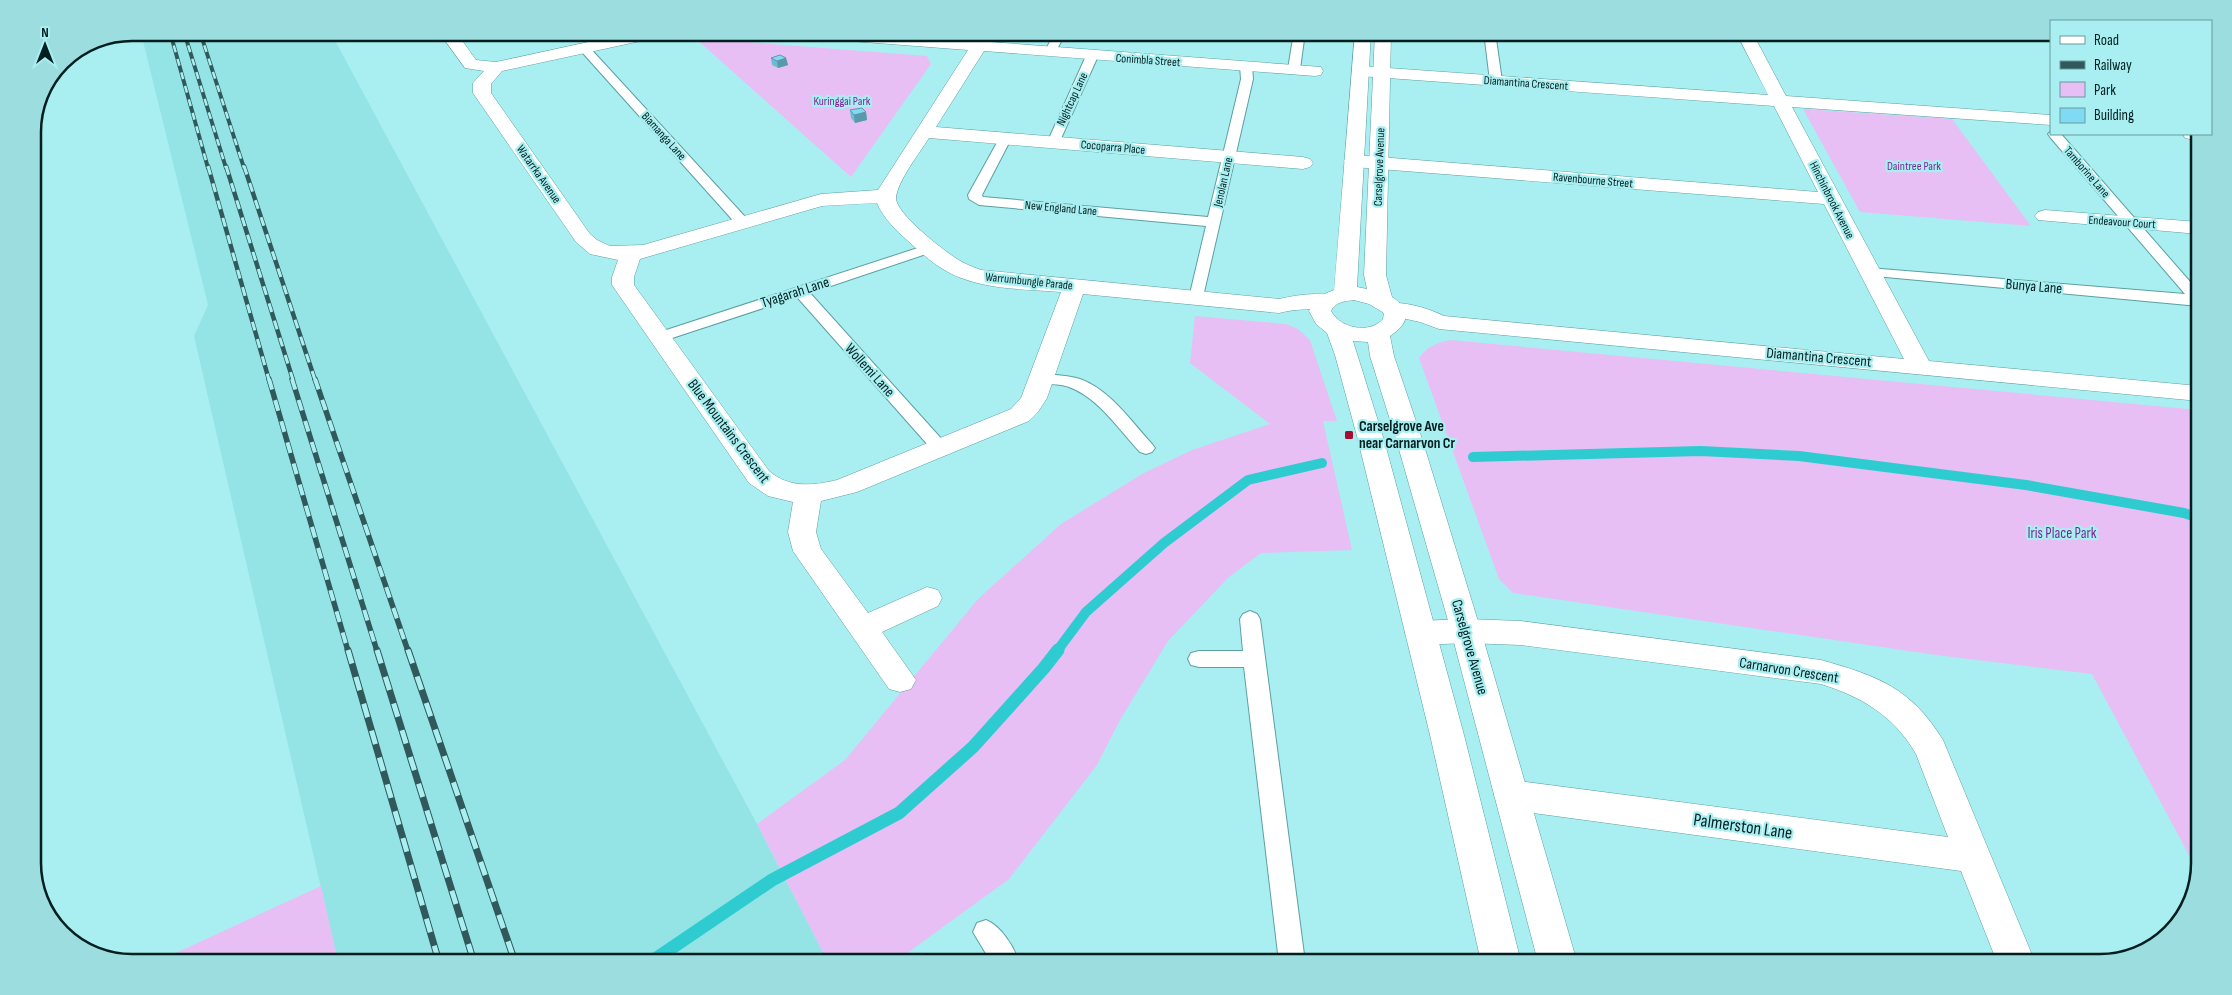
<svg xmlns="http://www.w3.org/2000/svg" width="2232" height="995" font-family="'Sofia Sans Condensed',sans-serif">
	<rect width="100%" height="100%" fill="#a9eff1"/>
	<!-- built -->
	<polygon fill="#94e4e6" points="141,33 331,33 757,824 828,962 338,962 194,336 208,305"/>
	<!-- green -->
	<g fill="#e7bff4">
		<polygon points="695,38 927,56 931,64 851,177"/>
		<polygon points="1803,109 1952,119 2031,226 1860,212"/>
		<polygon points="1195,316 1286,324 1298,329 1310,340 1337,421 1323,421 1352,550 1261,553 1229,577 1168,641 1120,720 1097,765 1009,879 895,962 828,962 757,824 845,760 978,599 1061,524 1142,474 1192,450 1270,424 1190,363"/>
		<path d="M 1450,340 L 2199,410 L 2199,862 L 2198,872 L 2092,674 L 1936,655 L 1513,593 L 1499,579 L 1419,358 C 1428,346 1436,343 1450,340 Z"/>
		<polygon points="321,886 338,962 156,962"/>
	</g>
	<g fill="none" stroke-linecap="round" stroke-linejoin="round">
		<!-- stream-far1 -->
		<g stroke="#2eccd0" stroke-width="10">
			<polyline points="1473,457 1701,451 1799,456 2026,485 2184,513 2199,518"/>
			<polyline points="1057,651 1086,612 1164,543 1248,480 1322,463"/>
		</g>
		<!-- stream -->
		<polyline stroke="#2eccd0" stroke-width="13" points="651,962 772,880 899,813 973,747 1044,668 1058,650"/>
		<defs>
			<g id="service">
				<polygon points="1055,32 1066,32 1054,55 1046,55 1044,53"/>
				<polygon points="1294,32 1305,32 1300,69 1294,72 1288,69"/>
				<polygon points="1484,32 1495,32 1502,81 1500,83 1496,85 1490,81"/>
				<polygon points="585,46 589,47 748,220 750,223 748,226 738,226 581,51 579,49 581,47"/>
				<polygon points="1092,53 1098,56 1059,143 1053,147 1048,146 1047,143 1086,56"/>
				<polygon points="1246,63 1252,66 1253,79 1202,301 1192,301 1189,298 1206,226 979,205 969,199 968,195 999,139 1005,135 1011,139 982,195 983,197 1208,217 1241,79 1240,66"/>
				<polygon points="2051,131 2051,134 2061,134 2199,292 2199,306 1864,275 1862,272 1864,269 1869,268 2185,294 2050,137 2048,134"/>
				<polygon points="930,244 937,248 935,251 810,293 947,445 950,449 947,453 941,455 935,453 797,297 666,340 654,340 652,337 654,334"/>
				<path d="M 1041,374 C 1054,375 1067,375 1080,379 C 1110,390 1131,421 1152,444 L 1155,448 L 1152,452 L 1146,454 L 1140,452 C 1119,430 1099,398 1069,387 C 1059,383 1046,385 1035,383 L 1033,379 L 1035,375 Z"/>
				<polygon points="1250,611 1257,614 1260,619 1305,962 1279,962 1244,667 1199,667 1191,665 1188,659 1191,653 1199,651 1243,651 1240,619 1243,614"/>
				<path d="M 986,920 C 1001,926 1014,947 1019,962 L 991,962 L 973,932 L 977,923 Z"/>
			</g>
			<g id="minor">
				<path d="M 439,32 L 456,32 L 476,60 L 496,62 L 634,32 L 667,32 L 659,37 L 502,71 L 491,84 L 491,93 L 590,234 L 597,240 L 610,246 L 643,245 L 821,194 L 878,190 L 968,50 L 799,37 L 791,32 L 869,32 L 974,41 L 980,32 L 996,32 L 990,42 L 1321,67 L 1323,71 L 1321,75 L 1315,76 L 984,51 L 936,127 L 1303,157 L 1310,159 L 1313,163 L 1310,167 L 1303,169 L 929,138 C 920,152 897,182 896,198 C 896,214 943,250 957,259 C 965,264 973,267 981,270 L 1279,299 C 1297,295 1316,292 1334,296 L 1337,301 L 1334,306 C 1316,310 1297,308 1279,313 L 1083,294 L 1047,398 L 1038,412 L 1029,421 L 857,492 L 821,501 L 816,532 L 821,549 L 868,613 L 927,587 L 938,590 L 942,598 L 938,606 L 882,632 L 916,680 L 911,689 L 900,692 L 889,689 L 793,551 L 788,532 L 793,502 L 768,496 L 749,483 L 612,285 L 612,277 L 618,260 L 590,254 L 576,242 L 473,93 L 473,83 L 484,71 L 465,68 ZM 877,203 C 883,218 896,230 908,241 C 920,252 933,264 948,272 C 981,290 1025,289 1061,292 L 1021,398 L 1011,409 L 837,480 C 812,486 789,488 769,471 L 634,285 L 634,277 L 640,259 L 822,206 Z"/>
				<path d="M 1736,32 L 1752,32 L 1786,96 L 2051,115 L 2051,125 L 1792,107 L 1929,361 L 2199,386 L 2199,401 L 1439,329 L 1420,322 L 1384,314 L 1381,309 L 1384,304 C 1401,300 1428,308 1444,316 L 1904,359 L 1824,204 L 1354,167 L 1347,165 L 1344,161 L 1347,157 L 1354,155 L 1818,192 L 1774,106 L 1360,76 L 1354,75 L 1352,71 L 1354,67 L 1360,66 L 1768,95 Z"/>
				<polygon points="1990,32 2051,32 2051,41 1998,37"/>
				<polygon points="2183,134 2199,134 2199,141 2185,138"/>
				<polygon points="2045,210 2199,222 2199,234 2038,220 2035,216 2038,212"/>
				<path d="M 1466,619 L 1521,621 L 1821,660 C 1878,676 1911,688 1943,740 L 2035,962 L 1997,962 L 1961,871 L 1511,810 L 1499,805 L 1494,795 L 1499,785 L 1511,780 L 1948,837 L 1916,754 C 1894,716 1862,697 1821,684 L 1521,645 L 1466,643 L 1420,645 L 1409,641 L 1405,633 L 1409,625 L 1420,621 Z"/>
			</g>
			<path id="tertiary" d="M 1355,32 L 1371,32 L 1357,287 L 1367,289 L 1364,275 L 1375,32 L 1391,32 L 1386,275 L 1392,297 C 1412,310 1409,324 1390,336 L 1394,356 L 1422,439 L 1481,631 L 1577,962 L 1538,962 L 1451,631 L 1396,439 L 1370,356 L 1368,342 L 1353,341 L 1384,440 L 1464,735 L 1521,962 L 1481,962 L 1430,735 L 1358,440 L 1335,355 L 1327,333 L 1316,324 L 1309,311 L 1317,297 L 1334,290 ZM 1354,300 L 1369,304 L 1384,313 L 1383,319 C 1370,334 1341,329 1331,311 C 1335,302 1345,301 1354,300 Z"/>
		</defs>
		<!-- service casing -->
		<use href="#service" stroke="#5ca0a2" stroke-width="2"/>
		<!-- minor casing -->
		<use href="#minor" stroke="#5ca0a2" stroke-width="1"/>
		<!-- tertiary casing -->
		<use href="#tertiary" stroke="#5ca0a2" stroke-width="1"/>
		<!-- service -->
		<use href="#service" fill="#fff" fill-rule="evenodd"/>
		<!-- minor -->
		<use href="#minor" fill="#fff" fill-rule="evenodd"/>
		<!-- tertiary -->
		<use href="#tertiary" fill="#fff" fill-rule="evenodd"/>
		<defs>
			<g id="rail-far3">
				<polyline points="170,32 208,168"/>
				<polyline points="184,32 226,168"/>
				<polyline points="200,32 244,168"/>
			</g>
			<g id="rail-far2">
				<polyline points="208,166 269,380"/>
				<polyline points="226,166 293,380"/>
				<polyline points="244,166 315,380"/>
			</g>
			<g id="rail-far1">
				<polyline points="269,379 348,651"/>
				<polyline points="292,379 377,651"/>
				<polyline points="315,379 408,651"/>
			</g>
			<g id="rail">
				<polyline points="348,650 439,962"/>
				<polyline points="377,650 474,962"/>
				<polyline points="408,650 515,962"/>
			</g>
		</defs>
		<!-- rail-far3 casing -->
		<use href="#rail-far3" stroke="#31595b" stroke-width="4"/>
		<!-- rail-far2 casing -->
		<use href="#rail-far2" stroke="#31595b" stroke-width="4.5"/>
		<!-- rail-far1 casing -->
		<use href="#rail-far1" stroke="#31595b" stroke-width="5.5"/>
		<!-- rail casing -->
		<use href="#rail" stroke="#31595b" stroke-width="7"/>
		<!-- rail-far3 -->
		<use href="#rail-far3" stroke="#a9eff1" stroke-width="2.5" stroke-dasharray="7" stroke-linecap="butt"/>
		<!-- rail-far2 -->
		<use href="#rail-far2" stroke="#a9eff1" stroke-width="3" stroke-dasharray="9" stroke-linecap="butt"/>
		<!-- rail-far1 -->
		<use href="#rail-far1" stroke="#a9eff1" stroke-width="4" stroke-dasharray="11" stroke-linecap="butt"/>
		<!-- rail -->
		<use href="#rail" stroke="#a9eff1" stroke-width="5" stroke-dasharray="14" stroke-linecap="butt"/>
	</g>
	<!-- wall -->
	<g fill="#6fbbd1">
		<polygon points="771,58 786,58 788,65 778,68 772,65"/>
		<polygon points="850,110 866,112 867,120 855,123 851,118"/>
	</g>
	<!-- shaded-wall -->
	<g fill="#5a99aa">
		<polygon points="786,58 788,65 778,68 777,61"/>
		<polygon points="866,112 867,120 855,123 854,115"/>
	</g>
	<!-- building -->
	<g fill="#81daf3" stroke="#5a99aa">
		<polygon points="780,55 786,58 777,61 771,58"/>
		<polygon points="862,108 866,112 854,115 850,110"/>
	</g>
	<!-- markers -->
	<rect fill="#a60b31" stroke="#a9eff1" stroke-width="2" x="1344" y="430" width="10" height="10" rx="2.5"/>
	<g text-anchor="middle" stroke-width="4.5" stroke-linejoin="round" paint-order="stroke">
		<!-- far-street labels -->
		<g font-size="12" fill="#021e1f" stroke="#a9eff1">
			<text transform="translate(1148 60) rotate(4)" y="4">Conimbla Street</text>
			<text transform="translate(1526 83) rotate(4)" y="4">Diamantina Crescent</text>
			<text transform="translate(1072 99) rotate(-65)" y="4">Nightcap Lane</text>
			<text transform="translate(664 136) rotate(48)" y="4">Biamanga Lane</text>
			<text transform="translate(1113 147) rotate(5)" y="4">Cocoparra Place</text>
			<text transform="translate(1379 167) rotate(-88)" y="4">Carselgrove Avenue</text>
			<text transform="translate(2087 172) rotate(49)" y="4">Tamborine Lane</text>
			<text transform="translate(539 174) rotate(55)" y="4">Watarrka Avenue</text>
			<text transform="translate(1593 180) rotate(5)" y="4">Ravenbourne Street</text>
			<text transform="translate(1223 182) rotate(-77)" y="4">Jenolan Lane</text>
			<text transform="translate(1832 200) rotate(63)" y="4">Hinchinbrook Avenue</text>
			<text transform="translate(1061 208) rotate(5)" y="4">New England Lane</text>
			<text transform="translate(2122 222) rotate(4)" y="4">Endeavour Court</text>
			<text transform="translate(1029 281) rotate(6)" y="4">Warrumbungle Parade</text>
		</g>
		<!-- far-park labels -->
		<g font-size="12" fill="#7f2697" stroke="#a9eff1">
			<text x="842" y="105">Kuringgai Park</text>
			<text x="1914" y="170">Daintree Park</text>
		</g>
		<!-- street labels -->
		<g font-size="15" fill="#021e1f" stroke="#a9eff1">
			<text transform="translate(2034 286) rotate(5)" y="5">Bunya Lane</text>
			<text transform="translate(795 292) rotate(-18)" y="5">Tyagarah Lane</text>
			<text transform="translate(1819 357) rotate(5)" y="5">Diamantina Crescent</text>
			<text transform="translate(870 370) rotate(48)" y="5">Wollemi Lane</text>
			<text transform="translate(729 431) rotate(53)" y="5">Blue Mountains Crescent</text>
			<text transform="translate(1470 647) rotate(74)" y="5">Carselgrove Avenue</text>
			<text transform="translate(1789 670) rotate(9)" y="5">Carnarvon Crescent</text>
		</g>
		<!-- poi labels -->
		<g font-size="15" font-weight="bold" fill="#021e1f" stroke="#a9eff1" text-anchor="start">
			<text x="1359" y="431">Carselgrove Ave<tspan x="1359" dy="17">near Carnarvon Cr</tspan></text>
		</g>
		<!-- park labels -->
		<g font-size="15" fill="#7f2697" stroke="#a9eff1">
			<text x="2062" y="538">Iris Place Park</text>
		</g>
		<!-- near-street labels -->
		<g font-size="18" fill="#021e1f" stroke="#a9eff1">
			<text transform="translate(1743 826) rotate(8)" y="6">Palmerston Lane</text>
		</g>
	</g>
	<!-- crop -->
	<path d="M0 0H2232V995H0ZM132 41H2100A91 91 0 0 1 2191 132V863A91 91 0 0 1 2100 954H132A91 91 0 0 1 41 863V132A91 91 0 0 1 132 41Z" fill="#9cdee0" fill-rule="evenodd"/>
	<path fill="none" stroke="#021e1f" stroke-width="2.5" d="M132 41H2100A91 91 0 0 1 2191 132V863A91 91 0 0 1 2100 954H132A91 91 0 0 1 41 863V132A91 91 0 0 1 132 41Z"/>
	<!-- legend -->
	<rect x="2050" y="20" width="162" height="115" fill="#a9eff1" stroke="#669b9d"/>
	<rect x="2060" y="36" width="25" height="8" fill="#ffffff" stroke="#669b9d"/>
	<text x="2094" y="45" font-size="15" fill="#021e1f">Road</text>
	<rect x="2060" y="61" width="25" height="8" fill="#31595b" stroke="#669b9d"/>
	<text x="2094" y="70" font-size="15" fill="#021e1f">Railway</text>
	<rect x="2060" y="82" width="25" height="15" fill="#e7bff4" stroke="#669b9d"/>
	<text x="2094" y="95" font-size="15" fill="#021e1f">Park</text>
	<rect x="2060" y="108" width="25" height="15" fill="#81daf3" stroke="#669b9d"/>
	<text x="2094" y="120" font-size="15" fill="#021e1f">Building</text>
	<!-- north arrow -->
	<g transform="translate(45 45)" stroke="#a9eff1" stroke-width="4" paint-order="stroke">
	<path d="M0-4L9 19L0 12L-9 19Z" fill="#021e1f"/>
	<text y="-8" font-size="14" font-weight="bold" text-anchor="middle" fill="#021e1f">N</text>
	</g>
</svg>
